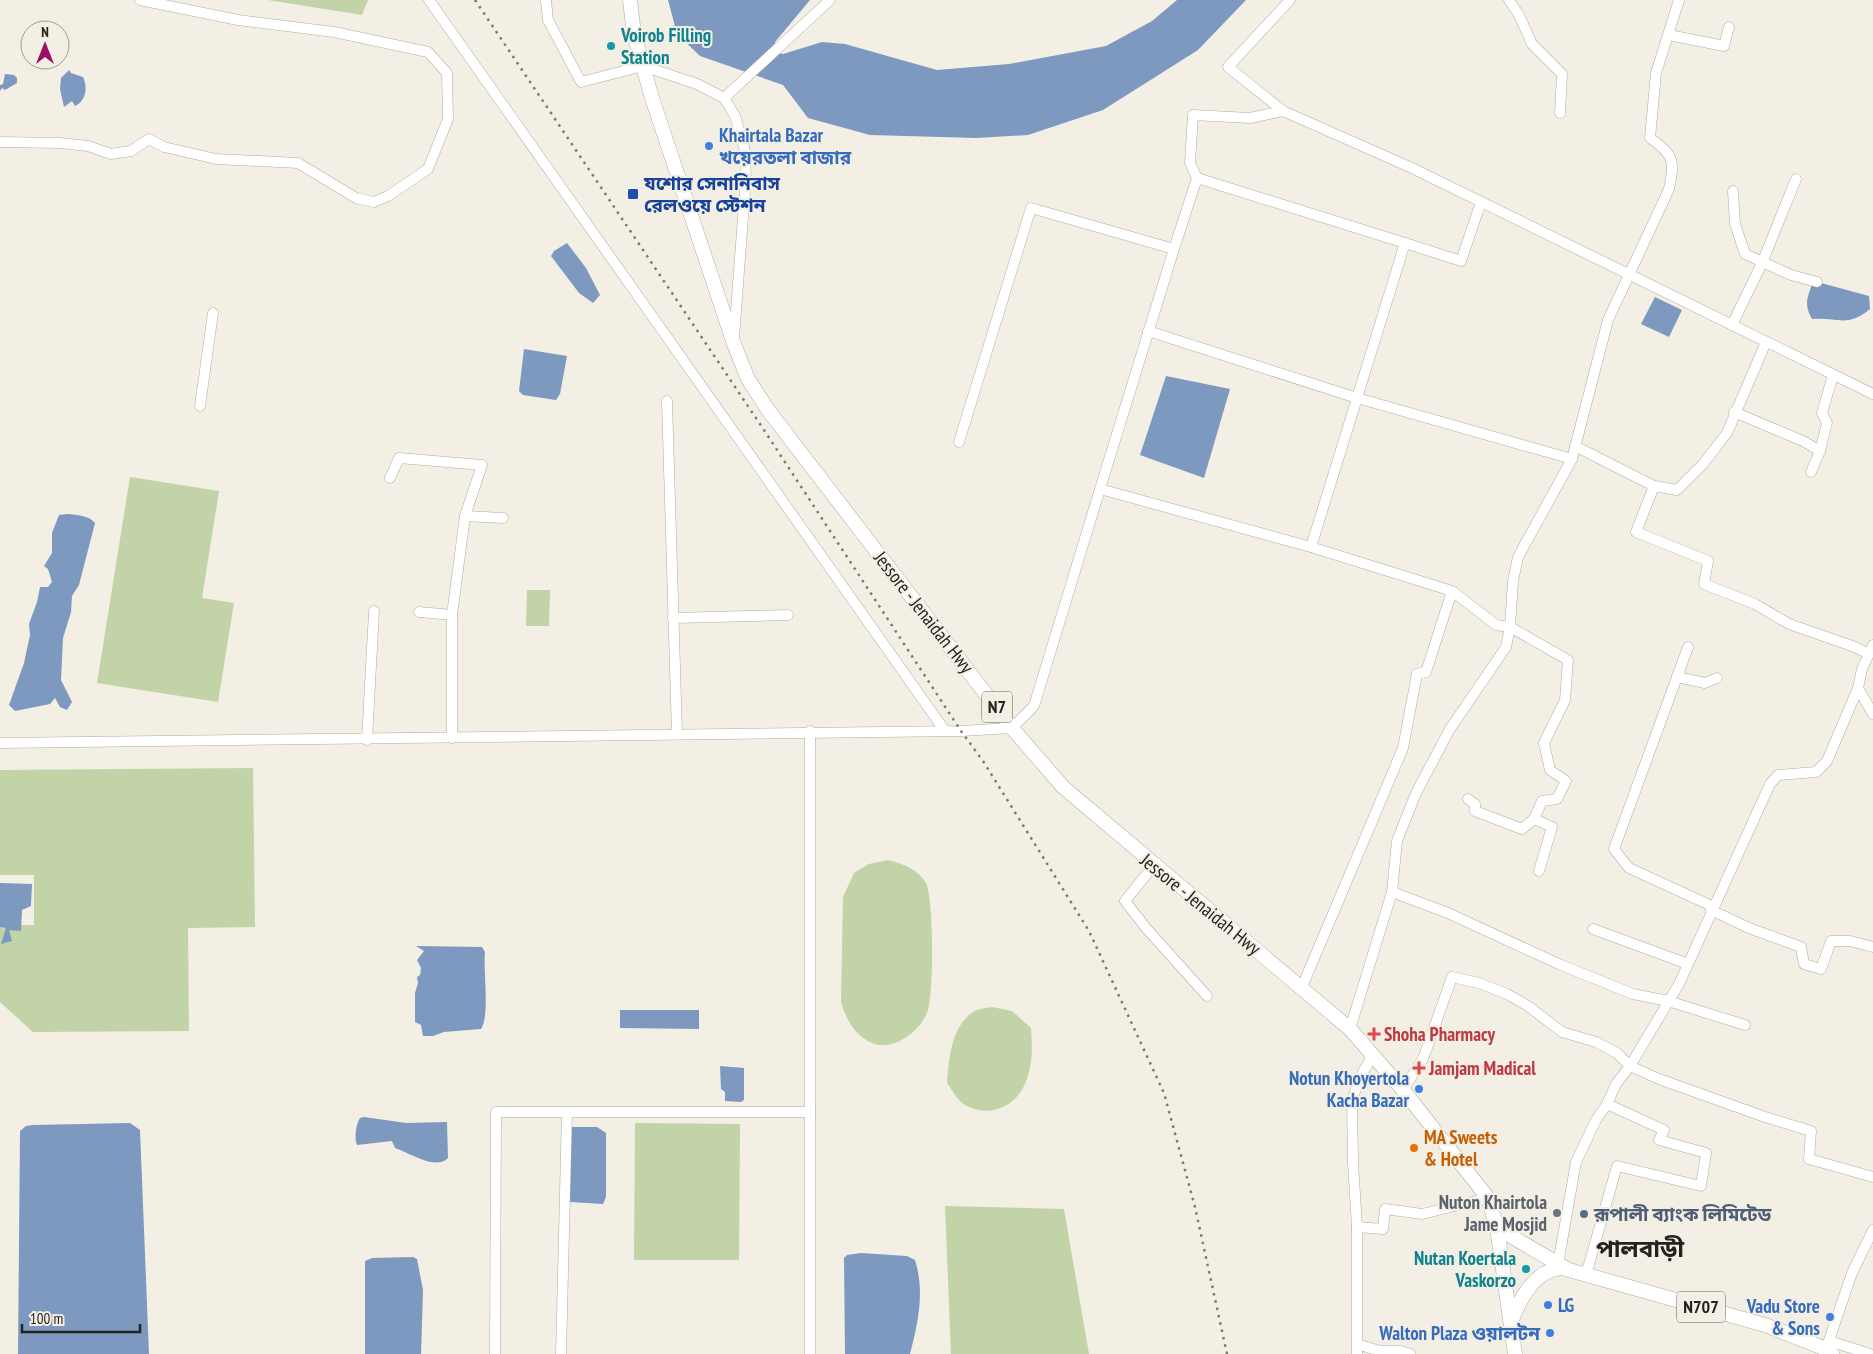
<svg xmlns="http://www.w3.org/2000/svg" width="1873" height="1354" font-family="'PT Sans Narrow','Noto Sans Bengali',sans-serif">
	<rect width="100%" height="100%" fill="#f3efe4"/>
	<!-- green -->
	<g fill="#c1d3a7">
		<polygon points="268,0 368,0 362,15"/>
		<polygon points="130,477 219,491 202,598 234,603 218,702 97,683"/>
		<polygon points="527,590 550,590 549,626 526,626"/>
		<polygon points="253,768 255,927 188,928 189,1031 33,1032 0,1002 0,925 34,925 34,875 0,875 0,770"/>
		<path d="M 888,860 C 903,864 918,869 926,883 C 934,899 934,997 927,1013 C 919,1032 893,1052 872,1043 C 855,1036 845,1018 841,1001 L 843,897 L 854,873 L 869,864 Z"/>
		<path d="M 992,1007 L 1012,1011 L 1031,1028 C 1032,1044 1033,1060 1028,1075 C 1021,1104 992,1120 965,1105 C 958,1101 952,1090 947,1083 C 949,1059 951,1027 973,1012 C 977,1009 986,1008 992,1007 Z"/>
		<polygon points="635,1123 740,1124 739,1260 634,1260"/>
		<polygon points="945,1206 1064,1209 1089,1354 951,1354"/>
	</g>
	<!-- water -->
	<g fill="#7d99c0">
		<polygon points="668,0 810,0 775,42 778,53 783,54 822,42 845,44 937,70 1009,64 1106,46 1152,21 1177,0 1246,0 1198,50 1103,110 1028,135 976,138 870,135 808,118 783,85 700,56 677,34"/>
		<path d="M 69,70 L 71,73 L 83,77 C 88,88 86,101 75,106 L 72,101 L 64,107 L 60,89 L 61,78 Z"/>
		<polygon points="5,74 14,75 17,78 17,83 5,90 2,88 0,91 0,85 3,84"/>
		<polygon points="567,243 586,268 600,295 593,303 579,293 551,256 554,251"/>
		<path d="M 1821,283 L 1869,296 L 1870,309 C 1847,328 1838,317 1812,319 C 1804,304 1807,299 1812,284 Z"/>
		<polygon points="1655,297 1682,310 1669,337 1641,324"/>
		<polygon points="524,349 567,356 560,394 556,400 523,395 519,391"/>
		<polygon points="1166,376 1230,389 1204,478 1140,455"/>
		<path d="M 67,514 C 77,515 88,515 95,523 L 79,585 L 72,596 L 71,612 L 63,638 L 61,680 L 72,702 L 67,710 L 60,707 L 55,698 L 50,704 L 15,711 L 9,705 L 24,663 L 30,635 L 29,624 L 37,602 L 40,587 L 48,587 L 52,582 L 48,569 L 44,566 L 52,553 L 52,533 L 59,515 Z"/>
		<polygon points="0,883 32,884 31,906 22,910 21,931 9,930 12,941 1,944 6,928 0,927"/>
		<path d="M 416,946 L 482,947 L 485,952 C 483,970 490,1016 481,1029 L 444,1032 L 433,1036 L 423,1036 L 421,1025 L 415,1022 L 415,993 L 418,983 L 417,977 L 420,975 L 421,968 L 417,960 L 424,951 Z"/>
		<polygon points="620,1010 699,1010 699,1029 620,1028"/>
		<polygon points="720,1066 744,1068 744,1100 741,1102 725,1101 725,1092 721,1089"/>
		<path d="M 364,1117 L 406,1123 L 447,1122 L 448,1158 C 436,1171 408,1152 395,1148 L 392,1141 L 357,1145 C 354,1138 356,1124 360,1118 Z"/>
		<polygon points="130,1123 140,1130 149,1354 18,1354 20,1131 26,1126 33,1125"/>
		<polygon points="572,1127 597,1127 606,1133 606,1197 603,1204 570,1202 570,1129"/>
		<path d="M 861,1253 L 907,1256 L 915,1260 C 925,1293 918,1322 910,1354 L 845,1354 L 844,1258 L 847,1255 Z"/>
		<polygon points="413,1257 417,1259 423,1290 421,1354 365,1354 365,1261 372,1258"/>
	</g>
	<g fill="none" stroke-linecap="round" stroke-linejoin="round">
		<defs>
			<g id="minor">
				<polyline points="429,0 945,731"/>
				<polyline points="546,0 548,20 581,82 643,66 697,84 724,98 735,116 744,147 746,177 734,338"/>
				<polyline points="1509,0 1519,15 1532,44 1562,74 1560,113"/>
				<polyline points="1669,35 1724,46 1729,27"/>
				<polyline points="724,98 830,0"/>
				<polyline points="1283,111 1228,67 1290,0"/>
				<polyline points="0,142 60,143 88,146 111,154 131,151 149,139 164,147 216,159 298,163 356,198 374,202 388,196 428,169 448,119 447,73 428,52 334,32 238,20 140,0"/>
				<polyline points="1197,178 1190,163 1193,115 1250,118 1283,111 1412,168 1873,394"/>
				<polyline points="1733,191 1735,224 1745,254 1791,275 1817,282"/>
				<polyline points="1405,243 1461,261 1481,202"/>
				<polyline points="1732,325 1762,263 1796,179"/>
				<polyline points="1148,331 1357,398 1572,459"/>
				<polyline points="667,401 677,734"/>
				<polyline points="200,406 213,313"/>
				<polyline points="1734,412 1803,441 1820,451 1811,472"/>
				<polyline points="959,442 1031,208 1174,249 1100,489 1311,547 1405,243 1197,178 1174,249"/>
				<polyline points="1575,446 1654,486 1636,532 1708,561 1704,584 1755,604 1789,624 1855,647 1869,654"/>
				<polyline points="1820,451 1827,423 1822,413 1833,375"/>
				<polyline points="390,478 399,458 482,465 465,516 452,615 419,612"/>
				<polyline points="1654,486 1677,490 1703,464 1727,433 1766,342"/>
				<polyline points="465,516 503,518"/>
				<polyline points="1452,591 1496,625 1510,627 1568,660 1565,700 1544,743 1550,770 1566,781 1557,799 1542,801 1534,819 1552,827 1539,871"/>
				<polyline points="452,615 452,738"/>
				<polyline points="673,618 788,615"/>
				<polyline points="1873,645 1862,669 1858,688 1873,714"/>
				<polyline points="1677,677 1688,647"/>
				<polyline points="810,731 810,1354"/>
				<polyline points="367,740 374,611"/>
				<polyline points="0,743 961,731 1012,728 1034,706 1100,489"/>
				<polyline points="1468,799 1475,804 1475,811 1522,829 1534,819"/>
				<polyline points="1154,865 1125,901 1146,928 1207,996"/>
				<polyline points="1392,892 1448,913 1561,965 1633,994 1668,1001 1745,1025"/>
				<polyline points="1712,906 1629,868 1614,849 1677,677 1705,683 1717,678"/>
				<polyline points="1711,910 1749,928 1801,947 1804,964 1821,969 1831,941 1850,941 1873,947"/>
				<polyline points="1593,929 1688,964"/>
				<polyline points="1302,987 1403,748 1417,674 1426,672 1452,591 1311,547"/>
				<path d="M 1350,1029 L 1392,892 L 1397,841 L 1416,793 L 1450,729 L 1506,647 L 1510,627 L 1513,581 L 1518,557 L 1572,459 L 1608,320 L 1669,189 C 1675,161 1674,155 1650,138 L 1656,73 L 1679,0"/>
				<polyline points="1403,1090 1423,1059 1452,977 1479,983 1507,994 1528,1006 1562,1032 1596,1042 1617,1053 1630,1066 1659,1079 1765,1117 1811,1131 1809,1159 1873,1177"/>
				<polyline points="1357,1227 1383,1229 1385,1209 1422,1214 1488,1198"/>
				<polyline points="1558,1264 1576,1162 1596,1120 1607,1104 1616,1084 1630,1066 1679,984 1770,784 1778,775 1816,772 1827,761 1858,688"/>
				<polyline points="1586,1275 1617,1166 1701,1186 1706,1153 1659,1140 1664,1130 1607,1104"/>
				<polyline points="1829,1341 1870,1354"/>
				<polyline points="1357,1344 1380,1351 1401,1351 1410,1354"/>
				<polyline points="1826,1349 1852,1273 1873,1230"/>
				<polyline points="495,1354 496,1112 810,1112"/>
				<polyline points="561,1354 567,1112"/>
				<polyline points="1357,1354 1357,1227 1353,1163 1352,1100 1360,1078 1372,1056"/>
			</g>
			<g id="highway">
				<polyline points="630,0 634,34 652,98 734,344 748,379 768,410 1012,728 1063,787 1350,1029 1403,1090 1488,1198 1497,1228 1567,1269"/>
				<polyline points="1497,1228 1515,1354"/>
				<path d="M 1511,1322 C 1520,1299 1534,1270 1562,1268 L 1765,1325 L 1826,1349 L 1832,1354"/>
			</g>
		</defs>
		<!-- minor casing -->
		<use href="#minor" stroke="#b0aca1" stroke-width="11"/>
		<!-- highway casing -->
		<use href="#highway" stroke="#b0aca1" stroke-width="15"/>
		<!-- minor -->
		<use href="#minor" stroke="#fff" stroke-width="10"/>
		<!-- highway -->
		<use href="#highway" stroke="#fff" stroke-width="14"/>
		<!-- rail -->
		<polyline stroke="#7c7a73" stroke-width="2.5" stroke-dasharray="2.5 5" stroke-linecap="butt" points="475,0 762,427 961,731 983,761 1089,931 1164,1093 1195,1207 1227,1354"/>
	</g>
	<!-- markers -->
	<g fill="#0f9aa8" stroke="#f3efe4" stroke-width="2">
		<circle cx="611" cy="46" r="5"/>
		<circle cx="1526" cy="1269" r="5"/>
	</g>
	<g fill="#3f7fe0" stroke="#f3efe4" stroke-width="2">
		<circle cx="709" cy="146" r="5"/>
		<circle cx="1419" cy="1089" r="5"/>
		<circle cx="1548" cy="1305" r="5"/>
		<circle cx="1830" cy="1317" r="5"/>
		<circle cx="1550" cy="1333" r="5"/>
	</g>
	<rect fill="#1a4fb4" stroke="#f3efe4" stroke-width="2" x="627" y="188" width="12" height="12" rx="2.5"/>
	<g fill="#e0444e" stroke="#f3efe4" stroke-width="2">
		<path d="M1371.5 1026.5h5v5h5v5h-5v5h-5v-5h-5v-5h5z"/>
		<path d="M1416.5 1060.5h5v5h5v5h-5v5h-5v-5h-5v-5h5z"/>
	</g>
	<circle fill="#e8710a" stroke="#f3efe4" stroke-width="2" cx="1414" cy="1148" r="5"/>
	<circle fill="#6b7280" stroke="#f3efe4" stroke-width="2" cx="1557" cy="1213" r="5"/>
	<circle fill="#5c6f8a" stroke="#f3efe4" stroke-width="2" cx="1584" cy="1214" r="5"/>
	<g text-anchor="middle" stroke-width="4" stroke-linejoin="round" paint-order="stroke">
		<!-- shield labels -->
		<g fill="#f3efe4" stroke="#616059" stroke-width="1">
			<rect x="982" y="691.5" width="30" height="31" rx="4"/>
			<rect x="1677" y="1291.5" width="48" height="31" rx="4"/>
		</g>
		<g font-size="18" font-weight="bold" fill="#23221e">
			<text x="997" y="713">N7</text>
			<text x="1701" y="1313">N707</text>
		</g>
		<!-- culture labels -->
		<g font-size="19" font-weight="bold" fill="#0d838f" stroke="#f3efe4" text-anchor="start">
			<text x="621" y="42">Voirob Filling<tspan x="621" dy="22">Station</tspan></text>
			<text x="1516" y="1265" text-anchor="end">Nutan Koertala<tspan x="1516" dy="22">Vaskorzo</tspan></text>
		</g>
		<!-- shop labels -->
		<g font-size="19" font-weight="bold" fill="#366cbe" stroke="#f3efe4" text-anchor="end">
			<text x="719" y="142" text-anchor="start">Khairtala Bazar<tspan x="719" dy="22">খয়েরতলা বাজার</tspan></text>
			<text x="1409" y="1085">Notun Khoyertola<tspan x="1409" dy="22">Kacha Bazar</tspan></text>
			<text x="1558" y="1312" text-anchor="start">LG</text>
			<text x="1820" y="1313">Vadu Store<tspan x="1820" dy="22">&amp; Sons</tspan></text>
			<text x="1540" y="1340">Walton Plaza ওয়ালটন</text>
		</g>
		<!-- transit labels -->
		<g font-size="19" font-weight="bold" fill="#164399" stroke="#f3efe4" text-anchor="start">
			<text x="644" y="190">যশোর সেনানিবাস<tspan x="644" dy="22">রেলওয়ে স্টেশন</tspan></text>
		</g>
		<!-- street labels -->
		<g font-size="19" fill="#23221e" stroke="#f3efe4">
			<text transform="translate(924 612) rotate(52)" y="7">Jessore - Jenaidah Hwy</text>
			<text transform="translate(1201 904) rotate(39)" y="7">Jessore - Jenaidah Hwy</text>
		</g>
		<!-- health labels -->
		<g font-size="19" font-weight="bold" fill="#be3a42" stroke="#f3efe4" text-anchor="start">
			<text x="1384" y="1041">Shoha Pharmacy</text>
			<text x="1429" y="1075">Jamjam Madical</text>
		</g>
		<!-- food labels -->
		<g font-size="19" font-weight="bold" fill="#c56008" stroke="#f3efe4" text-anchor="start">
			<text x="1424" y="1144">MA Sweets<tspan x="1424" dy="22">&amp; Hotel</tspan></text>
		</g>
		<!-- worship labels -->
		<g font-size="19" font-weight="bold" fill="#5b616d" stroke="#f3efe4" text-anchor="end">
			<text x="1547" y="1209">Nuton Khairtola<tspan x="1547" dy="22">Jame Mosjid</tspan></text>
		</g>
		<!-- service labels -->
		<g font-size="19" font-weight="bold" fill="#4e5e75" stroke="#f3efe4" text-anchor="start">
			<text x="1594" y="1221">রূপালী ব্যাংক লিমিটেড</text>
		</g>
		<!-- district labels -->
		<g font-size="24" font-weight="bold" fill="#23221e" stroke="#f3efe4">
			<text x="1640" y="1257">পালবাড়ী</text>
		</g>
	</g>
	<!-- north arrow -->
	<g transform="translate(45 45)"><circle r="24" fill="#f3efe4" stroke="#a09d95"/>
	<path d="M0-4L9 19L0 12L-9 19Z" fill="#9a1163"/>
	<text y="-8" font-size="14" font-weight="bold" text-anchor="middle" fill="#23221e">N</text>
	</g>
	<!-- scale -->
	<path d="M22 1324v8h118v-8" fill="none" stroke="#23221e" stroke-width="2.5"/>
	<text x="30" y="1324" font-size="15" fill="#23221e" stroke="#f3efe4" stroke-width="4" paint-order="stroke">100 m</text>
</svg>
